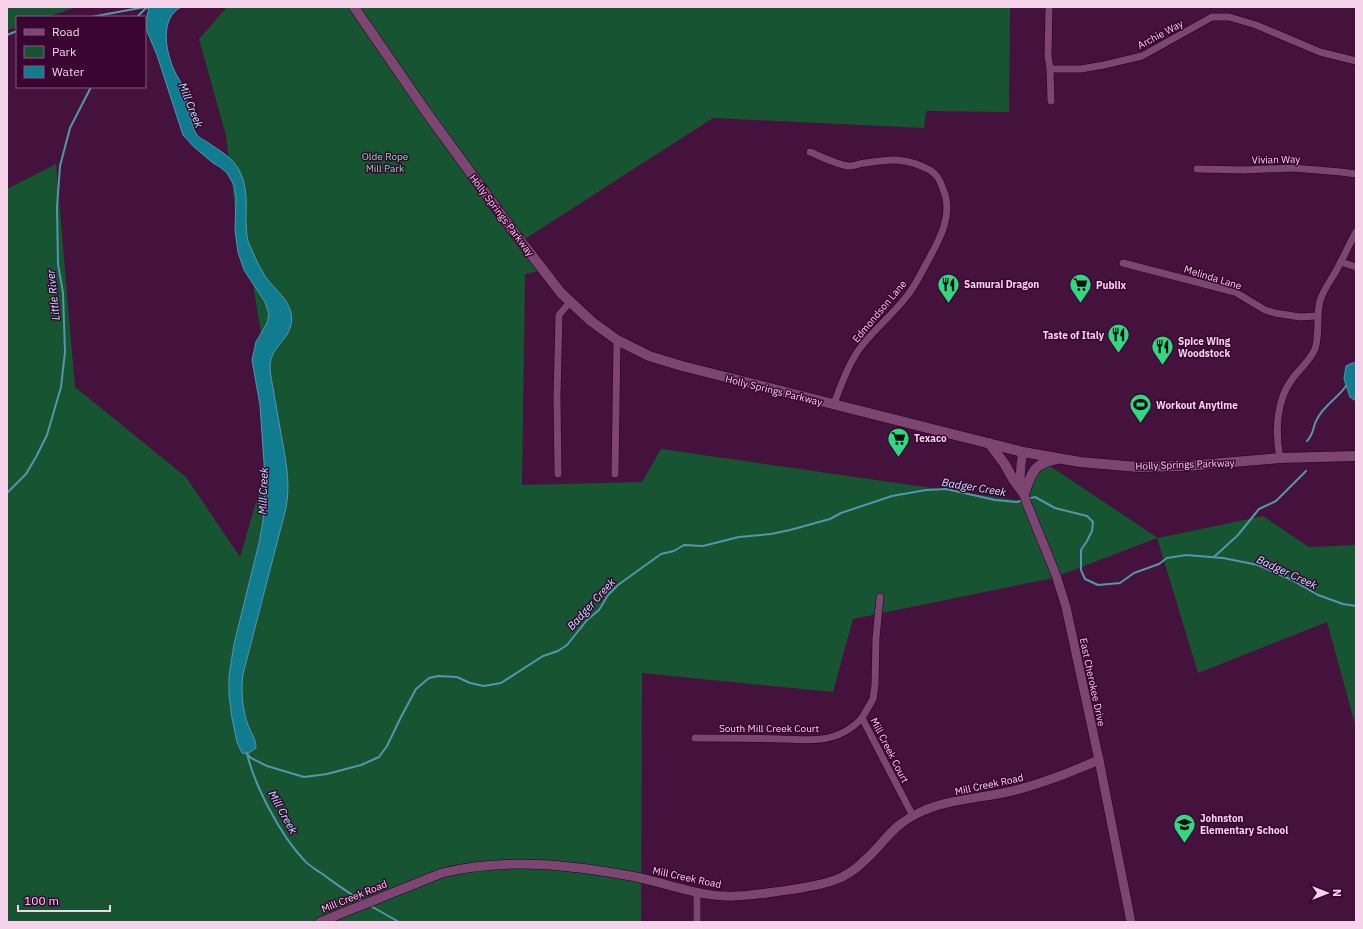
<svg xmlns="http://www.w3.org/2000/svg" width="1363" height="929" font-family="'IBM Plex Sans',sans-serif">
	<rect width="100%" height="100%" fill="#45113d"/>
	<!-- green -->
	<g fill="#165432">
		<polygon points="7,7 76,7 48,17 17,17 17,28 7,30"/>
		<polygon points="227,7 1010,7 1009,112 926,111 924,128 713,118 525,239 540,271 525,274 522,485 642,482 661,449 1022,501 1044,462 1158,538 1263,516 1309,547 1356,545 1356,728 1327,622 1198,673 1157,538 1053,578 853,619 833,692 642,673 641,922 7,922 7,189 56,164 75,387 186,477 240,557 277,430 252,360 263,345 252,278 242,266 226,136 199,39"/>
	</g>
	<!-- water -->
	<g fill="#107c90" stroke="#5496ab">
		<path d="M 149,7 L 181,7 C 159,19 166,52 174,70 C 177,77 183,84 185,92 C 188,103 191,127 197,135 C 199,138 204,140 207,142 C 220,151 233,157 240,172 C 248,188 246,206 246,223 C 247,229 246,235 248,241 C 253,253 258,265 265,276 C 273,288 288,298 291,313 C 296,338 270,344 270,367 C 270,376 273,385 274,394 C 277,411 280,428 283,445 C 287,467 290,486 286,508 L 243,674 C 241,691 242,708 248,725 C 251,733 256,739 256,748 L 247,754 L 242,753 L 237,742 L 232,718 L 229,695 L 229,676 L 234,644 L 259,543 L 263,521 L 265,488 L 264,462 L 260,405 L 252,360 L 256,342 L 267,323 L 269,314 L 265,302 L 244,270 L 238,252 L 235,230 L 236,198 L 234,185 L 227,173 L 220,167 L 213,163 L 194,147 L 183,135 L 157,55 L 147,31 L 146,22 Z"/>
		<polygon points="1352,363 1356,363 1356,401 1350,397 1344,379 1346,366"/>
	</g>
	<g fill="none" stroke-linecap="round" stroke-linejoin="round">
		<!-- stream -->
		<g stroke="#5496ab" stroke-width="2">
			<polyline points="91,17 145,7"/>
			<polyline points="137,17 146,8 150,7"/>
			<polyline points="7,35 17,31"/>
			<path d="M 1307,441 C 1315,432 1312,428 1317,419 C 1324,405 1338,398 1346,386"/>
			<polyline points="7,493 26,474 36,457 47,435 61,387 65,352 63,293 58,264 57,207 60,166 70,128 91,87"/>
			<polyline points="1031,498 1035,497 1055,508 1087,516 1093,522 1092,531 1087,541 1081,550 1081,570 1085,579 1098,585 1120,583 1134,573 1159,564 1167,558 1186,555 1223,558 1258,565 1292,580 1318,595 1343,604 1356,606"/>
			<polyline points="1214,557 1238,535 1259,509 1276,501 1306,471"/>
			<path d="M 247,753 C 254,785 281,836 304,860 C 308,865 315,869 321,873 C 335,883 348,893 364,902"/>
			<polyline points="248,755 251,758 267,766 304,777 327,774 361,765 379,757 387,746 401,717 416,689 429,678 438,676 457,677 470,683 484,686 501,683 543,656 558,651 567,645 587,620 599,610 608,595 618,585 661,554 674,551 684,545 703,546 739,537 771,534 790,530 830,519 841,513 892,496 926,490 946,489 995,500 1017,502 1020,501"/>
			<polyline points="369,905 399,922"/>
		</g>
		<defs>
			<g id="minor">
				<polyline points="1049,7 1048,56 1050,69 1081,69 1104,65 1142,56 1212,17 1229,17 1256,25 1320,52 1356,61"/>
				<polyline points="1050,69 1051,101"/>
				<path d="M 810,152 C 820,156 840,166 850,166 C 855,166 860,163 865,163 C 892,159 905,157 930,170 C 938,175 940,181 943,189 C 955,216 937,244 925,266 C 919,277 914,288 906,297 C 891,317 869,333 856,354 C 846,370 840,387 834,404"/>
				<polyline points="1197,169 1244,170 1293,168 1341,172 1356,174"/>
				<polyline points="1341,262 1356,267"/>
				<polyline points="1123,263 1235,292 1265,310 1275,313 1300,317 1317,316"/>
				<path d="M 1280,458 C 1275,433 1276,399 1293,378 C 1300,368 1310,361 1315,349 C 1320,334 1316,316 1320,301 C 1323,290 1331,280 1336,271 C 1343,258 1349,245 1356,232"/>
				<polyline points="558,474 557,396 559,315 570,302"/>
				<polyline points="615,474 617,340"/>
				<polyline points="880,597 876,638 875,685 873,699 862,718 913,816"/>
				<path d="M 695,738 C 724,738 753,738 781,739 C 795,739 808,741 822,739 C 837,737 851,730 862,718"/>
				<polyline points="697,892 697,922"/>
			</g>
			<g id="tertiary">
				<polyline points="1023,452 1021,464 1020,481 1027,504 1056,575 1066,607 1099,760 1131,922"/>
				<path d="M 320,922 L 442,873 C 505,857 573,865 636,877 C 665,883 696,895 725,896 C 741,897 758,894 774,892 C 794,889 816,887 835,880 C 846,876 856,869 864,861 C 877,850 886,836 898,826 C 906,819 916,814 925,810 C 949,800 978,798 1003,793 C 1037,786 1068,773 1099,760"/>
			</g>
			<g id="secondary">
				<polyline points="354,7 427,113 513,231 561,293 591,321 617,340 649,356 682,366 1023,452 1080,462 1138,467 1187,466 1280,458 1356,456"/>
				<polyline points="989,443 1004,463 1013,479 1024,494"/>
				<path d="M 1024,494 C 1032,473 1032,464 1057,459"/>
			</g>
		</defs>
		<!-- minor casing -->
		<use href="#minor" stroke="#250120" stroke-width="8"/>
		<!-- tertiary casing -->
		<use href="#tertiary" stroke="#250120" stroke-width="10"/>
		<!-- secondary casing -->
		<use href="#secondary" stroke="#250120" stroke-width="11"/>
		<!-- minor -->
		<use href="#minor" stroke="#7d4572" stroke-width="7"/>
		<!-- tertiary -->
		<use href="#tertiary" stroke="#7d4572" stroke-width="9"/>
		<!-- secondary -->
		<use href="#secondary" stroke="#7d4572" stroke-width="10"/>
	</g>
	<!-- icons -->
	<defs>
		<symbol id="restaurant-pin" viewBox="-11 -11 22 30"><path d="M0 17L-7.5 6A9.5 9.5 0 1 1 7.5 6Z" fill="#31d882" stroke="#3a0532"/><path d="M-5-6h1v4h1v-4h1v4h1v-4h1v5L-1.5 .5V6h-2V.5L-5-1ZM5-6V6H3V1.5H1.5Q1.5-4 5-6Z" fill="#111"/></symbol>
		<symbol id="supermarket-pin" viewBox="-11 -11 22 30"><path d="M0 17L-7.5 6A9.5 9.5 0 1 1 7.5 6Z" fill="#31d882" stroke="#3a0532"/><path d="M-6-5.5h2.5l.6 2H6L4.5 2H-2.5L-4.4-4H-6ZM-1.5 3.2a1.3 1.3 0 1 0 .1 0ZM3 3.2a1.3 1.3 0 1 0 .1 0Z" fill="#111"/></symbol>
		<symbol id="stadium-pin" viewBox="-11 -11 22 30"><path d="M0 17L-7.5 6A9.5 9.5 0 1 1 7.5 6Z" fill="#31d882" stroke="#3a0532"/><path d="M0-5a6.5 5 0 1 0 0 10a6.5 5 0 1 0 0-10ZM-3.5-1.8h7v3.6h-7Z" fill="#111"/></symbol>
		<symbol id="school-pin" viewBox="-11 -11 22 30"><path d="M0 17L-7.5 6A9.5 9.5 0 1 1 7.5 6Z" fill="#31d882" stroke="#3a0532"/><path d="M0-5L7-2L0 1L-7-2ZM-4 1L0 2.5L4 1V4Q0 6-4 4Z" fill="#111"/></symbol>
	</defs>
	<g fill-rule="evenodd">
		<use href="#restaurant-pin" x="936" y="272" width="25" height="34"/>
		<use href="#supermarket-pin" x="1068" y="272" width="25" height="34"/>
		<use href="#restaurant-pin" x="1106" y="322" width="25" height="34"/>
		<use href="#restaurant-pin" x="1150" y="334" width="25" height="34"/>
		<use href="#stadium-pin" x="1128" y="392" width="25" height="34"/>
		<use href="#supermarket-pin" x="886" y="426" width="25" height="34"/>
		<use href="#school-pin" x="1172" y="812" width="25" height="34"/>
	</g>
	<g text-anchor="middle" stroke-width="3" stroke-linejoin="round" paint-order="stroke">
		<!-- street labels -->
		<g font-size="10" fill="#f4d3eb" stroke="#3a0532">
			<text transform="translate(1160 34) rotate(-28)" y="4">Archie Way</text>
			<text transform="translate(1276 159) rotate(-1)" y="4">Vivian Way</text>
			<text transform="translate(502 215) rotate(53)" y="4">Holly Springs Parkway</text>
			<text transform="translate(1213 277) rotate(17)" y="4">Melinda Lane</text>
			<text transform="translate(879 311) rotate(-50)" y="4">Edmondson Lane</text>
			<text transform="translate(774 390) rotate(14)" y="4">Holly Springs Parkway</text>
			<text transform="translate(1185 464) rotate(-2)" y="4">Holly Springs Parkway</text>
			<text transform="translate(1093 682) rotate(78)" y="4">East Cherokee Drive</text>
			<text x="769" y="732">South Mill Creek Court</text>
			<text transform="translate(890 750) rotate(63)" y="4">Mill Creek Court</text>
			<text transform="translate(989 784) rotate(-12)" y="4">Mill Creek Road</text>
			<text transform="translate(687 877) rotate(12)" y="4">Mill Creek Road</text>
			<text transform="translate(354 896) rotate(-22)" y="4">Mill Creek Road</text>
		</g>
		<!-- park labels -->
		<g font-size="10" fill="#75e8a2" stroke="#3a0532">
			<text x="385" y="160">Olde Rope<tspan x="385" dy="12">Mill Park</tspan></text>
		</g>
		<!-- poi labels -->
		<g font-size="10" font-weight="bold" fill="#f4d3eb" stroke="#3a0532" text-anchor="start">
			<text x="964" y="288">Samurai Dragon</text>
			<text x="1096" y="289">Publix</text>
			<text x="1104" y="339" text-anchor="end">Taste of Italy</text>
			<text x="1178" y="345">Spice Wing<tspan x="1178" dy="12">Woodstock</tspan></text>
			<text x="1156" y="409">Workout Anytime</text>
			<text x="914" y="442">Texaco</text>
			<text x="1200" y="822">Johnston<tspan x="1200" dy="12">Elementary School</tspan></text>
		</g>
		<!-- water labels -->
		<g font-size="11" font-style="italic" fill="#b7edfb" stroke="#3a0532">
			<text transform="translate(191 105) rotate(68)" y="4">Mill Creek</text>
			<text transform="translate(53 295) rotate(-96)" y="4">Little River</text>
			<text transform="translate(974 487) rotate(9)" y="4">Badger Creek</text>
			<text transform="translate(263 491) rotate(-88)" y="4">Mill Creek</text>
			<text transform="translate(1287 572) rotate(25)" y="4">Badger Creek</text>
			<text transform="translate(591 604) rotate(-48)" y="4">Badger Creek</text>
			<text transform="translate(283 812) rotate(61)" y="4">Mill Creek</text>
		</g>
	</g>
	<!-- border -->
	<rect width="1363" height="929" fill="none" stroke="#f4d3eb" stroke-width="16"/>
	<!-- legend -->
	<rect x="16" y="16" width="130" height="72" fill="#3a0532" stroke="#84577c"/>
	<rect x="24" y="29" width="20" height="6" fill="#7d4572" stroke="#84577c"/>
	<text x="52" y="36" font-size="12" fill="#f4d3eb">Road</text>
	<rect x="24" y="46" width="20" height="12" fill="#165432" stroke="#84577c"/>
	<text x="52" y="56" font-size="12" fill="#f4d3eb">Park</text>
	<rect x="24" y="66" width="20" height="12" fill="#107c90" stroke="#84577c"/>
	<text x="52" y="76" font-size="12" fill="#f4d3eb">Water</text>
	<!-- north arrow -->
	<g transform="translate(1327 893) rotate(90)" stroke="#3a0532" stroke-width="3" paint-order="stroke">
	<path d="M0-3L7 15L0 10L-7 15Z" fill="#f4d3eb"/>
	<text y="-6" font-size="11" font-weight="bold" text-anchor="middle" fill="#f4d3eb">N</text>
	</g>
	<!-- scale -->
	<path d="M18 905v6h92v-6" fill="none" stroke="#f4d3eb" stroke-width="2"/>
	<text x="24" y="905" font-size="12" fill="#f4d3eb" stroke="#3a0532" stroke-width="3" paint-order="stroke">100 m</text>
</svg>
